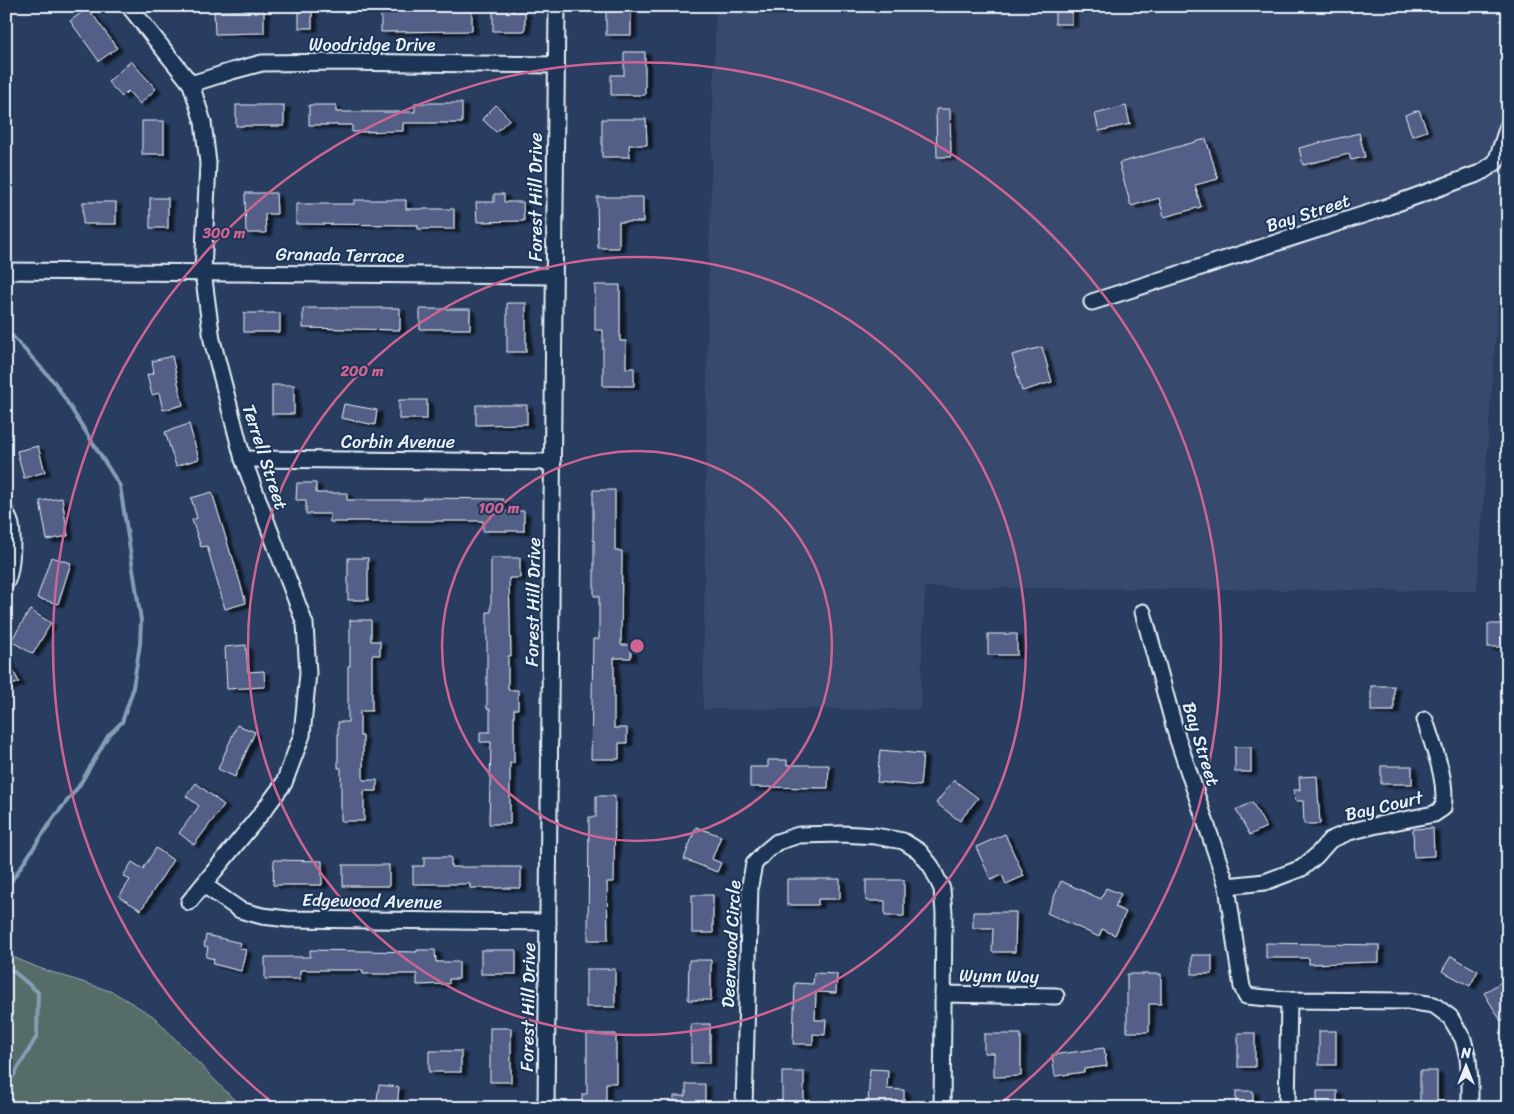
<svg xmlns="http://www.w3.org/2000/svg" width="1514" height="1114" font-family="Sriracha,sans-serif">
	<defs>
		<filter id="shadow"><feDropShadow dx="5.5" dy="3" stdDeviation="1" flood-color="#0009"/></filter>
	</defs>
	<rect width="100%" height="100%" fill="#283d60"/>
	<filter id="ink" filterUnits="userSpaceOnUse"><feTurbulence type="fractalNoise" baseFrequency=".02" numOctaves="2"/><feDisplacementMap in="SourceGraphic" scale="10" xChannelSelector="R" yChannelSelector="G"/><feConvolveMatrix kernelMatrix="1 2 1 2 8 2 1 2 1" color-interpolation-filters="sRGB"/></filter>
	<g filter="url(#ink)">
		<!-- built -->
		<polygon fill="#394a6e" points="716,6 1508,6 1508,147 1504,218 1477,591 925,587 920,709 703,709 708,296"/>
		<!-- green -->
		<polygon fill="#566c67" stroke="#9faeb0" points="6,954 39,968 113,992 153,1016 242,1108 6,1108"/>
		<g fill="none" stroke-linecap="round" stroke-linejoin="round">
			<!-- stream -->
			<g stroke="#849fb5" stroke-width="4">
				<polyline points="6,329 55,383 120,486 141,620 140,644 137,663 132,693 122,722 108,736 79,786 55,816 6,889"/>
				<polyline points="6,965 38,992 37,1036 11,1080 6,1097"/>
			</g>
		</g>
		<!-- building -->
		<g fill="#525e86" stroke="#e8f1f8" filter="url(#shadow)">
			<rect x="299" y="6" width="13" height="22"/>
			<polygon points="493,6 513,6 513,12 525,12 525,31 493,31"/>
			<rect x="606" y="6" width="25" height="29"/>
			<rect x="1055" y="6" width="17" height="18"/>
			<polygon points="88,8 117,48 99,61 70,21"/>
			<polygon points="390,9 417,9 417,11 472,11 472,31 381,32 381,14 390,14"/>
			<polygon points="264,10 264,33 215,34 214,11"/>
			<polygon points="624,52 645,52 645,95 611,95 611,75 624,75"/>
			<polygon points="131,61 156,89 140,104 128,91 122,97 108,82"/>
			<polygon points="415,103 462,103 462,123 403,123 403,131 352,132 352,125 309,125 309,105 336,105 336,112 415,112"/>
			<rect x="236" y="105" width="48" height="21"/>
			<polygon points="496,105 510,119 496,132 482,119"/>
			<polygon points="1126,106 1130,124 1099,131 1095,114"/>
			<polygon points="936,109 950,109 951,157 937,157"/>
			<polygon points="1419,110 1427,131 1412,136 1405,115"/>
			<polygon points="602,119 646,119 647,145 629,145 630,157 602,157"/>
			<rect x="142" y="121" width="22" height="33"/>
			<polygon points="1359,133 1365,157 1351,160 1349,154 1303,165 1299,148"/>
			<polygon points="1206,139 1218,179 1195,185 1201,207 1164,217 1159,198 1131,206 1119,163"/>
			<polygon points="245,193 276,193 277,214 265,214 266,233 246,233"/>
			<polygon points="494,194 504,194 504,202 523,202 524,221 477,222 476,202 494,202"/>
			<polygon points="597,197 643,197 643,222 619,222 619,248 598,248"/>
			<rect x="150" y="198" width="18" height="30"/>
			<polygon points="354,200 406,200 406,209 454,209 454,229 418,229 418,225 296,224 296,204 354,204"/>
			<rect x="83" y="202" width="33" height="22"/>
			<polygon points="595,285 620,285 620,341 626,341 626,368 634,368 634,386 603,386 603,330 595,330"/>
			<rect x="507" y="303" width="19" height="49"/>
			<polygon points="303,308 400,308 400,330 303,328"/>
			<rect x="420" y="309" width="50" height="20"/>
			<rect x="244" y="313" width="36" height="19"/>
			<polygon points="1042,347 1052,382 1022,391 1012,355"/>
			<polygon points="172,356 183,405 163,410 159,393 152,395 147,375 154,373 152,361"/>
			<rect x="272" y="385" width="22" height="29"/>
			<rect x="399" y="400" width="28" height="19"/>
			<polygon points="344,404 377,410 375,425 341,418"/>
			<polygon points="476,405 527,405 527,424 476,425"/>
			<polygon points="189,424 199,459 176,466 165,432"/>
			<polygon points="38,446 45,472 24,478 17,451"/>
			<polygon points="297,483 316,483 316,493 347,493 347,500 422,500 422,498 503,499 503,511 524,511 524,531 483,531 483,521 347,521 347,522 330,522 330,514 306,514 306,500 296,500"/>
			<polygon points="593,490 615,490 615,551 622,551 621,645 631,645 631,658 614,658 614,728 627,728 627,743 619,743 619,759 591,759 593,639 599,639 599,596 594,596 594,540 593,540"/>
			<polygon points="212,492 231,555 232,555 246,603 225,609 207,546 201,547 192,520 197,518 191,498"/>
			<polygon points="62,498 68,536 47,540 40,501"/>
			<polygon points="51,557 71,563 58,604 37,598"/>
			<rect x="348" y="558" width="20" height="42"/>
			<polygon points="491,558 520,558 520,578 509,578 511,656 508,656 508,690 518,690 518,709 514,709 514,763 510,763 510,824 489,824 491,742 480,742 480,732 490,732 490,709 487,709 487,612 491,612"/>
			<polygon points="30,610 51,623 33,654 11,641"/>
			<polygon points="350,620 371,620 371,641 380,641 380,655 372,655 372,711 360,711 360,736 363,736 363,780 377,780 377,791 364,791 364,821 341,821 341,768 338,768 338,722 348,722 348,666 350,666"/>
			<rect x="1488" y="624" width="19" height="23"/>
			<rect x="988" y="634" width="29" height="21"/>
			<polygon points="246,645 248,672 264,671 265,687 227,689 225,647"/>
			<polygon points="6,657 19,682 6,688"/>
			<rect x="1371" y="686" width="23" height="25"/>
			<polygon points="237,725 255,732 235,777 218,769"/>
			<rect x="1235" y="747" width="16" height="25"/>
			<polygon points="880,750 923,754 920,786 877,782"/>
			<polygon points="768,760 787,760 787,765 829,765 828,788 750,787 750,767 768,767"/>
			<rect x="1381" y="766" width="31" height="18"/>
			<polygon points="1317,776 1320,824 1304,824 1303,801 1295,801 1294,790 1300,790 1299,777"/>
			<polygon points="954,780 978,798 960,821 936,803"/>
			<polygon points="196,783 224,805 194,845 179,833 199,806 186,796"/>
			<polygon points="596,796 615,796 614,882 607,882 608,940 588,940 589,817 596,817"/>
			<polygon points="1252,802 1266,827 1250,835 1236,810"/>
			<polygon points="696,827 721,836 712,859 721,863 717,872 684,859"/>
			<polygon points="1433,828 1434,856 1414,857 1413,829"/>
			<polygon points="1005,834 1024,876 1006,884 1002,875 991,880 976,847"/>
			<polygon points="156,848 173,860 141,910 119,897 130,880 123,876 132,862 143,869"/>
			<polygon points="424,857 451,857 451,867 521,867 521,888 470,888 470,884 413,884 413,866 424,866"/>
			<polygon points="274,860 322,861 322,885 273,885"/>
			<rect x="343" y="865" width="46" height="21"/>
			<polygon points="787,879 840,879 840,899 818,899 818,905 787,905"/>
			<polygon points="866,880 904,880 904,916 885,916 885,901 866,901"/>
			<polygon points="1061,881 1101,899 1106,888 1121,894 1115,907 1126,912 1115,935 1102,929 1099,937 1047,913"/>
			<rect x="692" y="895" width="21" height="38"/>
			<polygon points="973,912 1016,912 1015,952 992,952 993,928 973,928"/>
			<polygon points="206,935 241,943 239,948 246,950 241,971 213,964 214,959 206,957 208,947 204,946"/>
			<polygon points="1266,943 1379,945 1379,962 1309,964 1309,958 1266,958"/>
			<polygon points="310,950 417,952 417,950 435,950 436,962 459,962 459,979 449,979 449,984 417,985 417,974 363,974 363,970 300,970 300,979 265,979 265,957 310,957"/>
			<rect x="481" y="950" width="35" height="24"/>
			<rect x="1192" y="955" width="20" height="19"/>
			<polygon points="1451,956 1478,971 1470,986 1442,971"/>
			<polygon points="689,960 711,960 711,1000 688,1000"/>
			<rect x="586" y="969" width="29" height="38"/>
			<polygon points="814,973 837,974 836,993 816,992 815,1020 826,1020 825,1035 813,1034 813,1044 793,1044 795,983 813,984"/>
			<polygon points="1127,974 1161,974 1161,1004 1149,1004 1149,1032 1127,1032"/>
			<polygon points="1501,982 1508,993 1508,1017 1501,1021 1484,993"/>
			<rect x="691" y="1024" width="19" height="39"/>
			<rect x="490" y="1028" width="21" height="54"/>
			<rect x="1319" y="1031" width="17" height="34"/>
			<rect x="1238" y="1033" width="17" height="34"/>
			<polygon points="587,1034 616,1034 616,1083 606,1083 606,1108 582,1108 582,1094 587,1094"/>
			<polygon points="984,1034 1021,1034 1021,1076 994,1077 994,1053 984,1053"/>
			<polygon points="1104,1048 1107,1066 1084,1069 1084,1072 1055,1076 1052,1055"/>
			<rect x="429" y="1051" width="32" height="21"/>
			<polygon points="870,1069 888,1070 887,1089 904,1090 904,1107 868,1105"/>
			<rect x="1420" y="1071" width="17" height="37"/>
			<rect x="782" y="1072" width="22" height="36"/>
			<polygon points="686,1084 705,1084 705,1108 674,1108 674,1096 686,1096"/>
			<polygon points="379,1085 399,1087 397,1108 376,1108"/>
			<rect x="1236" y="1091" width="17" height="17"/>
			<rect x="1317" y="1091" width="20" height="17"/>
		</g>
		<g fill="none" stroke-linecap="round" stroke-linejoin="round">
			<defs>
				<g id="minor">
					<polyline points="129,6 191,84 203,122 208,163 203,272 212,340 243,459 305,624 308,673 302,735 284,783 264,810 189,902"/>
					<polyline points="191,84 232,71 262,63 341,62 556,65"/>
					<polyline points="6,271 554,276"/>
					<polyline points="1092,302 1378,210 1480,173 1496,162 1508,126"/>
					<polyline points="243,459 553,462"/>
					<path d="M 6,513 C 8,517 10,521 11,525 C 13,537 12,572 6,582"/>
					<polyline points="1143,612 1177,737 1227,886 1237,956 1242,987 1246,996 1289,1000 1408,1001 1434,1005 1450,1017 1463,1039 1468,1058 1470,1082 1470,1108"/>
					<polyline points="204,885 240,910 262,916 288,919 548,922"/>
					<path d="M 1227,886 L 1265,882 L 1302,868 L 1316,856 L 1330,840 L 1349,832 L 1373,826 L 1434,814 L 1443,808 C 1448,780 1433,747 1425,720"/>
					<polyline points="943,994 1056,996"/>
					<polyline points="546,1108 557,6"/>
					<polyline points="744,1108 750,885 754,864 765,852 777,842 799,835 842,834 875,836 903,841 919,851 931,866 942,889 944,913 942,1108"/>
					<polyline points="1287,1108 1289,1000"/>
				</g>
			</defs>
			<!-- minor casing -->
			<use href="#minor" stroke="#e8f1f8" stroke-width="19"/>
			<!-- minor -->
			<use href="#minor" stroke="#1d3557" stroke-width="15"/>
		</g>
	</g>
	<!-- distance rings -->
	<g fill="none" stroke="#cf6492" stroke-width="2.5">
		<circle cx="637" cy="646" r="195"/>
		<circle cx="637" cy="646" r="389"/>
		<path d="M277 1106A584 584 0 1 1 997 1106"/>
	</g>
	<g text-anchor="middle" stroke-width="4" stroke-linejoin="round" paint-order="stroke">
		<!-- street labels -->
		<g font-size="18" fill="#e8f1f8" stroke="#1d3557">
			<text x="372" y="51">Woodridge Drive</text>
			<text transform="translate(536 197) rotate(-90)" y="6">Forest Hill Drive</text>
			<text transform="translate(1308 213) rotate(-18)" y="6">Bay Street</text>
			<text transform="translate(340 255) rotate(1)" y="6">Granada Terrace</text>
			<text x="398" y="448">Corbin Avenue</text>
			<text transform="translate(265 457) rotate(72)" y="6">Terrell Street</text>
			<text transform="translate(533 602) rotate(-89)" y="6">Forest Hill Drive</text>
			<text transform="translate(1201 744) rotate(73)" y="6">Bay Street</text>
			<text transform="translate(1384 806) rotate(-13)" y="6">Bay Court</text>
			<text transform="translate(372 901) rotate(1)" y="6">Edgewood Avenue</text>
			<text transform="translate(731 944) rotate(-87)" y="6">Deerwood Circle</text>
			<text transform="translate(999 976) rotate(1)" y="6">Wynn Way</text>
			<text transform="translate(528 1007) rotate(-89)" y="6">Forest Hill Drive</text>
		</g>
	</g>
	<circle cx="637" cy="646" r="8" fill="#cf6492" stroke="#1d3557" stroke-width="2.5"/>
	<g font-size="15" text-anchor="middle" font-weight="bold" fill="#cf6492" stroke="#1d3557" stroke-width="4" stroke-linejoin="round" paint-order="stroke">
		<text x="224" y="238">300 m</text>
		<text x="362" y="376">200 m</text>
		<text x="499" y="513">100 m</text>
	</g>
	<!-- margin -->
	<rect width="1514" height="1114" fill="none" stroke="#1d3557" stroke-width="25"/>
	<rect x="12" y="12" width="1489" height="1089" fill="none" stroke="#e8f1f8" stroke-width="2" filter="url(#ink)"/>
	<!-- north arrow -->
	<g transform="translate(1466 1066)" stroke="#1d3557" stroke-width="4" paint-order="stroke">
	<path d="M0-4L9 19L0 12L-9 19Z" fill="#e8f1f8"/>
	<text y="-8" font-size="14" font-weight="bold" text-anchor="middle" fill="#e8f1f8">N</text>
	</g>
</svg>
